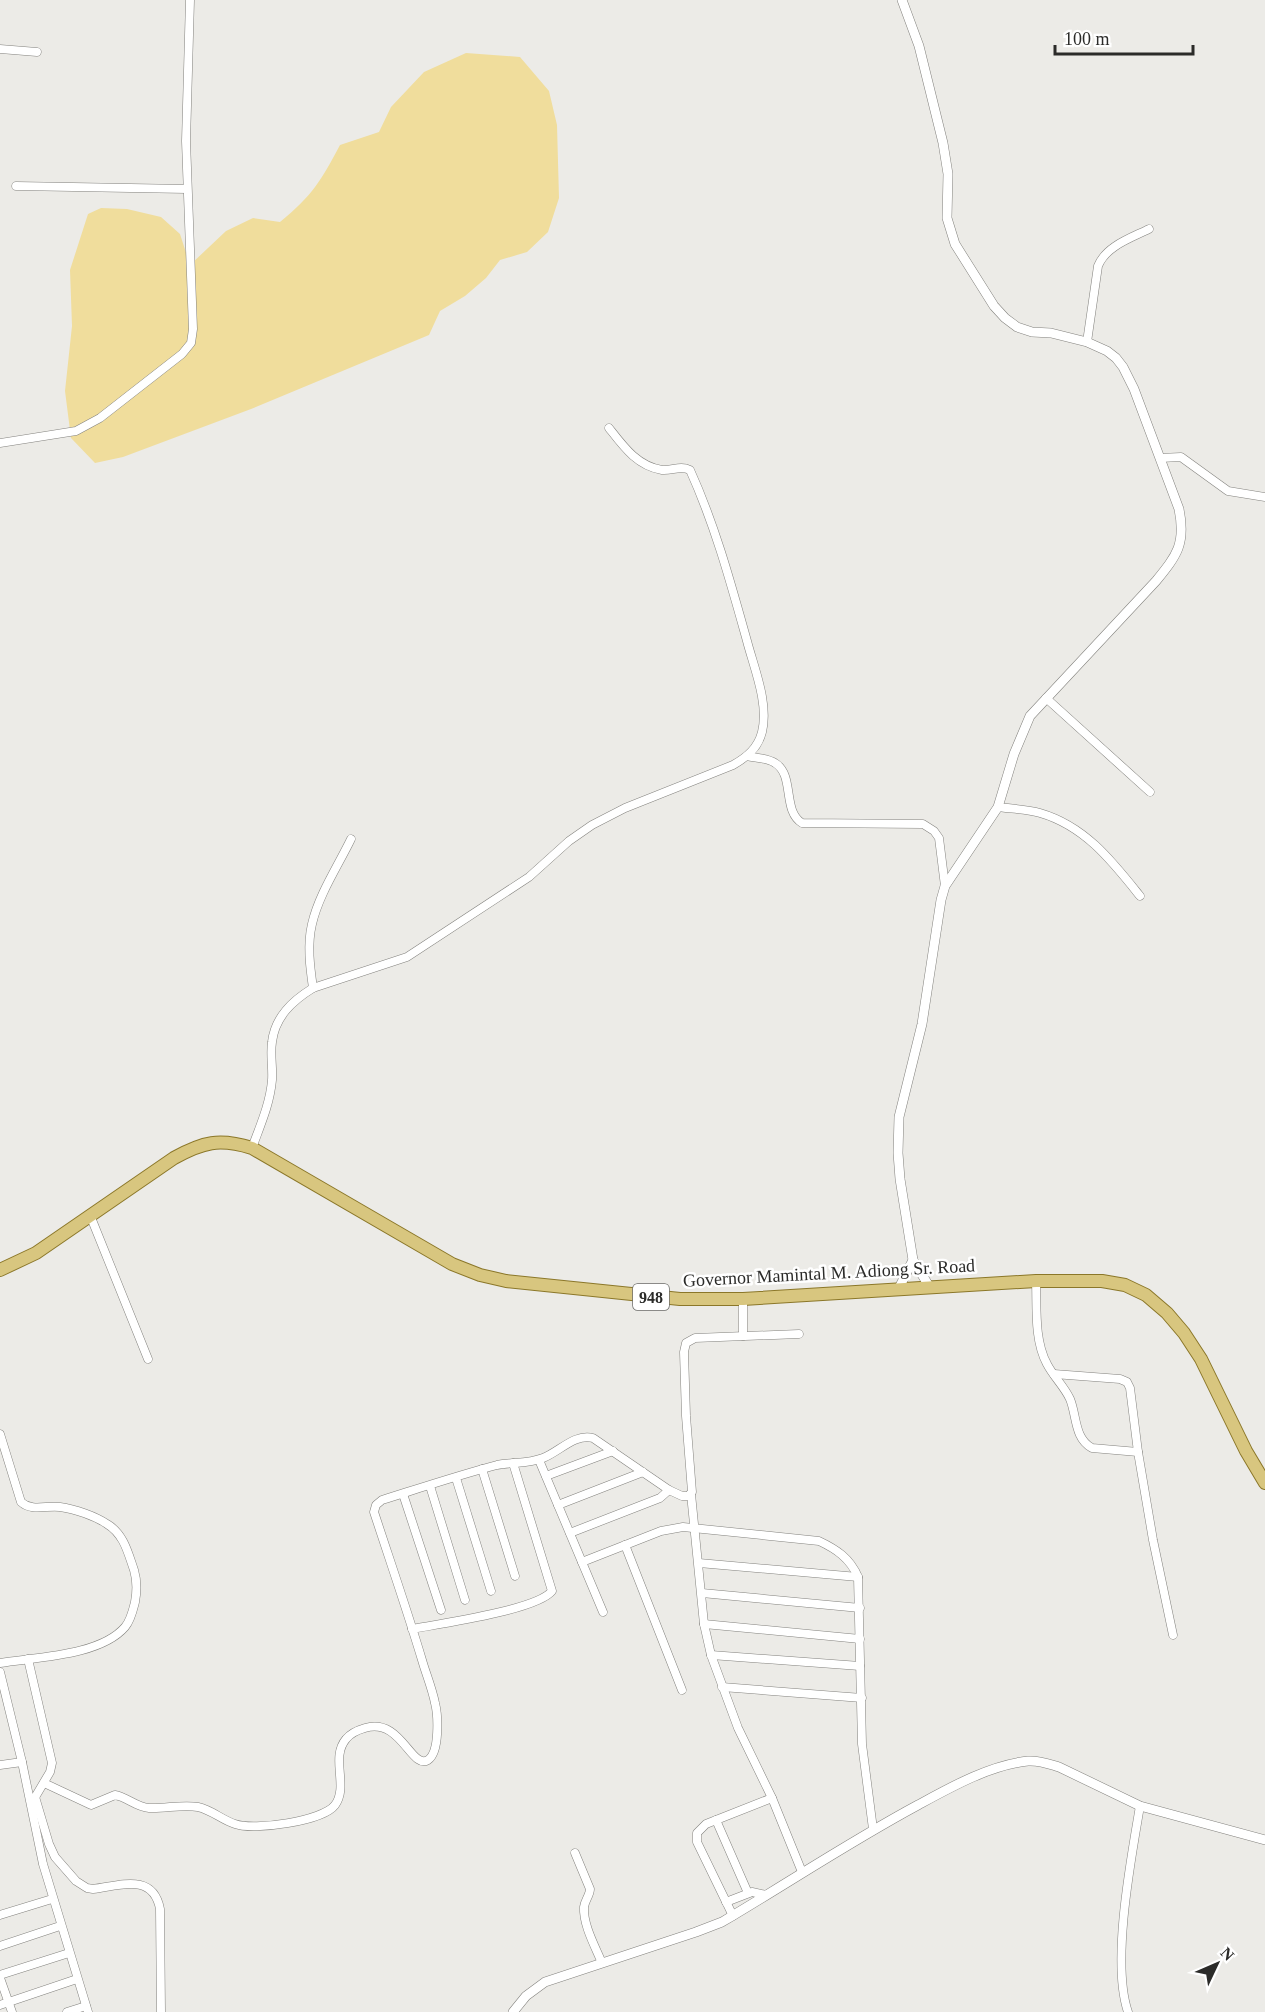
<svg xmlns="http://www.w3.org/2000/svg" width="1265" height="2012" font-family="Georgia,serif">
	<rect width="100%" height="100%" fill="#ecebe7"/>
	<!-- green -->
	<path fill="#f0dd9c" d="M 466,53 L 520,57 L 549,91 L 557,125 L 559,198 L 548,232 L 527,252 L 500,260 L 486,278 L 465,296 L 440,311 L 429,335 L 251,409 L 123,457 L 95,463 L 71,438 L 65,391 L 72,326 L 70,270 L 88,214 L 101,208 L 127,209 L 161,217 L 180,234 L 190,265 L 226,231 L 253,218 L 280,222 C 312,196 321,181 340,145 L 379,132 L 391,107 L 424,72 Z"/>
	<g fill="none" stroke-linecap="round" stroke-linejoin="round">
		<defs>
			<g id="minor">
				<polyline points="0,49 37,52"/>
				<polyline points="16,186 187,189"/>
				<path d="M 1087,342 L 1098,266 C 1106,246 1131,238 1149,229"/>
				<polyline points="0,443 76,431 100,418 182,354 191,343 193,329 186,141 190,0"/>
				<polyline points="1160,458 1181,457 1228,491 1265,497"/>
				<polyline points="1046,698 1150,792"/>
				<path d="M 747,756 C 756,758 768,758 775,763 C 795,775 782,811 802,823 L 923,824 L 934,831 L 939,838 L 945,886"/>
				<path d="M 998,807 C 1012,809 1027,809 1040,813 C 1085,826 1112,861 1140,896"/>
				<path d="M 313,988 C 310,967 307,945 312,924 C 319,894 338,866 351,839"/>
				<path d="M 252,1148 C 260,1126 270,1104 272,1080 C 273,1068 270,1055 272,1042 C 275,1017 292,1001 313,988 L 407,957 L 529,877 L 569,841 L 592,825 L 625,808 L 733,765 C 747,757 758,748 762,732 C 769,703 754,668 747,641 C 731,584 715,525 690,470 C 680,465 672,471 662,470 C 637,466 623,446 609,428"/>
				<polyline points="90,1215 148,1359"/>
				<path d="M 1036,1281 C 1037,1308 1034,1340 1047,1364 C 1053,1376 1064,1386 1070,1399 C 1077,1416 1074,1438 1092,1448 L 1138,1452 L 1153,1540 L 1173,1635"/>
				<polyline points="743,1299 743,1336"/>
				<polyline points="1054,1374 1120,1379 1127,1382 1130,1388 1138,1452"/>
				<path d="M 0,1434 L 21,1502 C 32,1512 47,1505 60,1507 C 75,1509 95,1516 107,1524 C 124,1534 128,1553 134,1570 C 137,1580 137,1591 135,1602 C 133,1610 131,1620 125,1627 C 100,1656 36,1657 0,1663"/>
				<polyline points="539,1460 603,1612"/>
				<polyline points="482,1469 515,1576"/>
				<polyline points="546,1476 613,1451"/>
				<polyline points="456,1478 491,1591"/>
				<polyline points="430,1486 465,1600"/>
				<polyline points="403,1494 441,1610"/>
				<polyline points="691,1494 704,1624 711,1655 738,1728 772,1798"/>
				<polyline points="558,1505 643,1472"/>
				<polyline points="570,1533 660,1498 669,1490"/>
				<polyline points="625,1545 682,1690"/>
				<path d="M 582,1562 L 661,1531 L 683,1527 L 819,1541 C 836,1549 850,1558 858,1577 L 862,1744 L 873,1829"/>
				<polyline points="699,1563 858,1577"/>
				<polyline points="702,1593 860,1608"/>
				<polyline points="704,1624 860,1639"/>
				<path d="M 412,1629 C 439,1624 537,1610 552,1591 L 513,1463"/>
				<polyline points="711,1655 860,1666"/>
				<polyline points="28,1659 52,1763 50,1772 34,1799"/>
				<polyline points="0,1672 22,1762 43,1864 88,2012"/>
				<polyline points="722,1687 862,1698"/>
				<polyline points="0,1765 22,1762"/>
				<path d="M 44,1783 L 91,1805 L 115,1795 C 127,1797 136,1807 149,1808 C 165,1809 182,1804 198,1807 C 212,1810 222,1820 235,1824 C 254,1831 323,1821 335,1805 C 349,1786 330,1758 346,1739 C 350,1734 358,1730 365,1728 C 401,1717 411,1770 428,1760 C 440,1752 438,1715 435,1703 C 432,1688 426,1674 422,1660 C 407,1610 390,1561 374,1512 L 376,1505 L 382,1500 C 420,1488 459,1475 497,1465 C 512,1462 528,1464 543,1458 C 559,1452 575,1433 593,1438 L 669,1490 L 682,1496 L 688,1496 L 692,1492 L 686,1416 L 684,1352 L 686,1343 L 695,1338 L 799,1334"/>
				<path d="M 35,1797 L 49,1844 L 55,1857 L 76,1881 L 87,1888 L 93,1889 C 119,1886 153,1872 160,1909 L 161,2012"/>
				<polyline points="716,1820 748,1893"/>
				<path d="M 575,1853 L 590,1889 C 590,1895 585,1900 584,1907 C 583,1925 595,1946 602,1963"/>
				<polyline points="726,1902 752,1892 766,1895"/>
				<polyline points="0,1915 52,1899"/>
				<polyline points="733,1916 697,1842 697,1833 706,1824 772,1798 802,1872"/>
				<polyline points="0,1946 60,1926"/>
				<polyline points="0,1975 69,1953"/>
				<polyline points="0,1978 12,2012"/>
				<polyline points="0,2005 77,1979"/>
				<polyline points="67,2012 86,2006"/>
				<path d="M 1128,2012 C 1111,1963 1131,1859 1140,1806"/>
			</g>
			<g id="tertiary">
				<path d="M 902,0 L 919,46 L 943,143 L 948,174 L 947,218 L 955,244 L 994,306 L 1005,318 L 1017,327 L 1032,332 L 1051,333 L 1087,342 L 1107,351 L 1116,358 L 1123,367 L 1134,389 L 1179,509 C 1186,544 1177,555 1156,581 L 1030,716 L 1014,754 L 998,807 L 945,886 L 941,900 L 922,1024 L 899,1117 L 898,1153 L 900,1179 L 913,1260 L 929,1286"/>
				<polyline points="899,1288 913,1260"/>
				<path d="M 513,2012 L 526,1996 L 545,1982 L 696,1932 L 722,1922 C 788,1883 851,1841 918,1805 C 951,1787 990,1765 1028,1761 C 1039,1760 1049,1764 1059,1767 L 1140,1806 L 1265,1840"/>
			</g>
			<path id="primary" d="M 0,1270 L 36,1253 L 174,1158 C 203,1142 219,1138 252,1148 L 452,1264 L 480,1275 L 506,1281 L 680,1299 L 743,1299 L 1036,1281 L 1102,1281 L 1125,1285 L 1146,1295 L 1167,1313 L 1184,1333 L 1201,1359 L 1246,1451 L 1265,1483"/>
		</defs>
		<!-- minor casing -->
		<use href="#minor" stroke="#83827e" stroke-width="9"/>
		<!-- tertiary casing -->
		<use href="#tertiary" stroke="#83827e" stroke-width="10"/>
		<!-- primary casing -->
		<use href="#primary" stroke="#8b7729" stroke-width="14"/>
		<!-- minor -->
		<use href="#minor" stroke="#fff" stroke-width="8"/>
		<!-- tertiary -->
		<use href="#tertiary" stroke="#fff" stroke-width="9"/>
		<!-- primary -->
		<use href="#primary" stroke="#d8c67f" stroke-width="12"/>
	</g>
	<g text-anchor="middle" stroke-width="5" stroke-linejoin="round" paint-order="stroke">
		<!-- shield labels -->
		<rect fill="#fff" stroke="#6b6b69" stroke-width="1.5" x="633" y="1284" width="36" height="26" rx="4.5"/>
		<g font-size="16" font-weight="bold" fill="#2b2b29">
			<text x="651" y="1303">948</text>
		</g>
		<!-- street labels -->
		<g font-size="18" fill="#2b2b29" stroke="#fff">
			<text transform="translate(829 1273) rotate(-3)" y="6">Governor Mamintal M. Adiong Sr. Road</text>
		</g>
	</g>
	<!-- north arrow -->
	<g transform="translate(1217 1964) rotate(46)" stroke="#ffffff" stroke-width="4.5" paint-order="stroke">
	<path d="M0-4.5L10 22L0 15L-10 22Z" fill="#2b2b29"/>
	<text y="-9" font-size="16" font-weight="bold" text-anchor="middle" fill="#2b2b29">N</text>
	</g>
	<!-- scale -->
	<path d="M1055 45v9h138v-9" fill="none" stroke="#2b2b29" stroke-width="3"/>
	<text x="1064" y="45" font-size="18" fill="#2b2b29" stroke="#ffffff" stroke-width="4.5" paint-order="stroke">100 m</text>
</svg>
